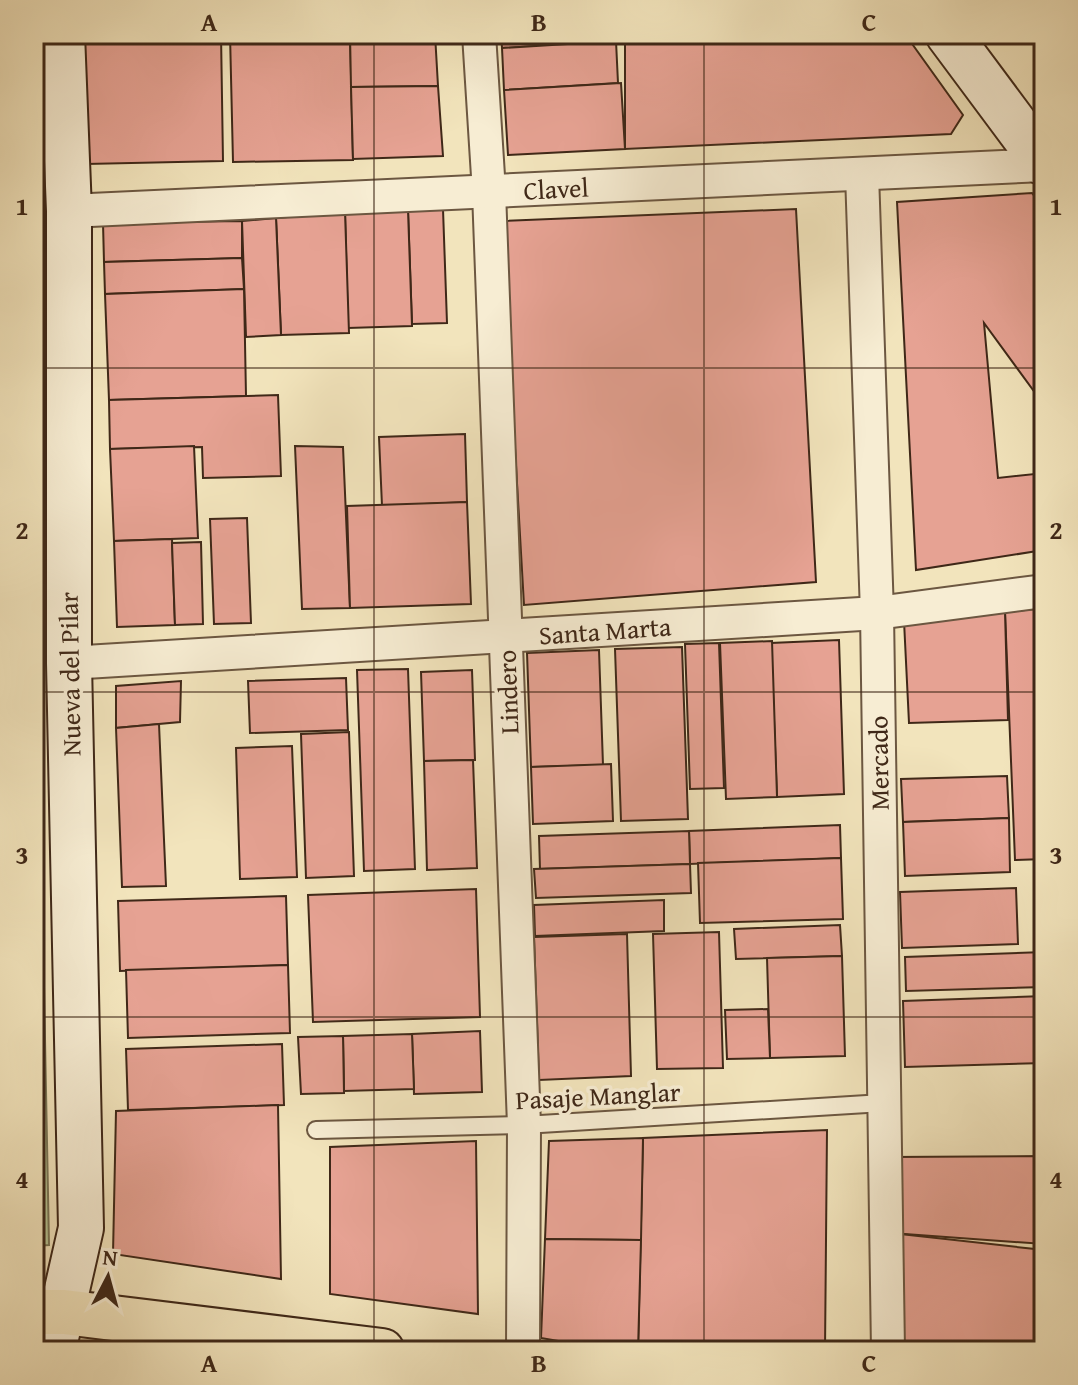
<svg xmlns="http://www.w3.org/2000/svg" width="1078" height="1385" font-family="'Gentium Book Plus',serif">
	<rect width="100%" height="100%" fill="#f2e4bc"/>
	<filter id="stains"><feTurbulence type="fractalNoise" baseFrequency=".0025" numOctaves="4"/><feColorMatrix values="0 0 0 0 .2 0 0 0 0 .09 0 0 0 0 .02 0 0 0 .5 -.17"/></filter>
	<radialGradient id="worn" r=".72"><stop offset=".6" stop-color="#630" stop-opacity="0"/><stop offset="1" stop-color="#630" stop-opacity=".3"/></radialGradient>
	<!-- green -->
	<polygon fill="#b6c594" stroke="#7a7656" stroke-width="2" points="34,472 49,1245 34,1246"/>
	<!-- building -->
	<g fill="#e6a293" stroke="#3f2818" stroke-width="2">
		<polygon points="83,34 221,34 223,161 86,164"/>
		<polygon points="230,34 350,34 353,160 233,162"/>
		<polygon points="350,34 435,34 438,86 351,87"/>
		<polygon points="501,34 617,34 618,41 502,48"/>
		<polygon points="625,34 905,34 963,115 951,134 625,149"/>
		<polygon points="616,41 618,83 504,90 502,48"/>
		<polygon points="621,83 625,149 508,155 504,90"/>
		<polygon points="438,86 443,156 353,159 351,87"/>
		<polygon points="1032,193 1044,209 1044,405 984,323 998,478 1044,473 1044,550 916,570 897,202"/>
		<polygon points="443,209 447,323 412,324 408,210"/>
		<polygon points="796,209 816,582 524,605 502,221"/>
		<polygon points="408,210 412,326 348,328 345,212"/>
		<polygon points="345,212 349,333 281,335 276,218"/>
		<polygon points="276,218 281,335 246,337 242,221"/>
		<polygon points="242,221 242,258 104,262 103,223"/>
		<polygon points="242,258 244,289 105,294 104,262"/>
		<polygon points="244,289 246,396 109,400 105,294"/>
		<polygon points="278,395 281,476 203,478 202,447 110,449 109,400"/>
		<polygon points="465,434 467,502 382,506 379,437"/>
		<polygon points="194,446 198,538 114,541 110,449"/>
		<polygon points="295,446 343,447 350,608 302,609"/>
		<polygon points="467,502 471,604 350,608 347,506"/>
		<polygon points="247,518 251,623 214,624 210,519"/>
		<polygon points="172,539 175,625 117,627 114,541"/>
		<polygon points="201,542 203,624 175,625 172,543"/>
		<polygon points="1044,608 1044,859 1015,860 1005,612"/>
		<polygon points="1005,612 1008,720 909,723 904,621"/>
		<polygon points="839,640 844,794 777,797 771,643"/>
		<polygon points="772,641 777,797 726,799 720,643"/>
		<polygon points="719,643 724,788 690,789 685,644"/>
		<polygon points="682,647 688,819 621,821 615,649"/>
		<polygon points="599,650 603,765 531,767 527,653"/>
		<polygon points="408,669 415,869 364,871 357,670"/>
		<polygon points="472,670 475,760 424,761 421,672"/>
		<polygon points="346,678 348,730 250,733 248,681"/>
		<polygon points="181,681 180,722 116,728 116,686"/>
		<polygon points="159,724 166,886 122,887 116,728"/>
		<polygon points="349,732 354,876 306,878 301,734"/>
		<polygon points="292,746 297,877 240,879 236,748"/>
		<polygon points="473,760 477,868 427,870 424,761"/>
		<polygon points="611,764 613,821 533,824 531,767"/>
		<polygon points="1007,776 1009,818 903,822 901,779"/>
		<polygon points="1009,818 1010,872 905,876 903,822"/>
		<polygon points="840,825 841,858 690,864 689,831"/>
		<polygon points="689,831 690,864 540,869 539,836"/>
		<polygon points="841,858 843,919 700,923 698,863"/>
		<polygon points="690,864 691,893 536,898 534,869"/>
		<polygon points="1016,888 1018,944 902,948 900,892"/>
		<polygon points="476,889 480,1017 313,1022 308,895"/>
		<polygon points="286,896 288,965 120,971 118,901"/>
		<polygon points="664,900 664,931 535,936 534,905"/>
		<polygon points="840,925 842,956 736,959 734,929"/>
		<polygon points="719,932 723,1068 657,1069 653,934"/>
		<polygon points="627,934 631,1076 539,1080 534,937"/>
		<polygon points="1044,952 1044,987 906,991 905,957"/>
		<polygon points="842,956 845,1056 770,1058 767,958"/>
		<polygon points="288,965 290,1033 128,1038 126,970"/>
		<polygon points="1044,996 1044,1063 905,1067 903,1001"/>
		<polygon points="768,1009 770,1058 727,1059 725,1010"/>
		<polygon points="480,1031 482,1092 414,1094 412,1034"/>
		<polygon points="412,1034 414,1089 344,1091 343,1036"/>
		<polygon points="343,1036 344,1093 301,1094 298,1037"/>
		<polygon points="282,1044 284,1105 128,1110 126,1049"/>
		<polygon points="278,1105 281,1279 113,1254 116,1111"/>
		<polygon points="827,1130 825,1351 638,1351 643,1138"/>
		<polygon points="643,1138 641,1240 545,1239 549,1141"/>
		<polygon points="476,1141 478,1314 330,1294 330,1147"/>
		<polygon points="1044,1156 1044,1244 891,1233 891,1157"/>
		<polygon points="891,1233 1044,1250 1044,1351 889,1351"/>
		<polygon points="545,1239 641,1240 638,1351 616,1351 541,1338"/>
	</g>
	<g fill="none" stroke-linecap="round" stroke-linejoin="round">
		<defs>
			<polyline id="lane" points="316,1130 524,1125 883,1103"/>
			<g id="street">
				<polyline points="479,34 489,192 524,1125 523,1351"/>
				<polyline points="862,174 877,613 888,1351"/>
				<polyline points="69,211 1044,165"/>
				<polyline points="69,663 877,613 1044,591"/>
			</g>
			<g id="secondary">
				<polyline points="948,34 1044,163"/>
				<polyline points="53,1351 81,1228 69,663 69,211 62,34"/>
			</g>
			<polyline id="primary" points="34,1312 64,1312 382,1351"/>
		</defs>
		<!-- lane casing -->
		<use href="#lane" stroke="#6c5741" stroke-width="20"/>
		<!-- street casing -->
		<use href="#street" stroke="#6c5741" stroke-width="36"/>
		<!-- secondary casing -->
		<use href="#secondary" stroke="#3f2818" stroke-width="48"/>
		<!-- primary casing -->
		<use href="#primary" stroke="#3f2818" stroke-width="48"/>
		<!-- lane -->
		<use href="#lane" stroke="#f7edd3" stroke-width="16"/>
		<!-- street -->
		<use href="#street" stroke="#f7edd3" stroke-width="32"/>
		<!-- secondary -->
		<use href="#secondary" stroke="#f7edd3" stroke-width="44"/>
		<!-- primary -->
		<use href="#primary" stroke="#f2e4bc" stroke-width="44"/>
	</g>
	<!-- grid -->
	<path fill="none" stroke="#3f2818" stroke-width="2" stroke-opacity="0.55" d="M 374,34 L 374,1351M 704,34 L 704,1351M 34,368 L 1044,368M 34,692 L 1044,692M 34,1017 L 1044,1017"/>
	<g text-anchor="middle" stroke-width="7" stroke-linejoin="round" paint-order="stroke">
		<!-- street labels -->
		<g font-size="26" fill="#3f2818" stroke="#f7edd3">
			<text transform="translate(556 189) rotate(-3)" y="9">Clavel</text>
			<text transform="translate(605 631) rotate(-4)" y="9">Santa Marta</text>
			<text transform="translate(70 674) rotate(-91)" y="9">Nueva del Pilar</text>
			<text transform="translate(508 692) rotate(-92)" y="9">Lindero</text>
			<text transform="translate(879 763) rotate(-91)" y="9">Mercado</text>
			<text transform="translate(598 1096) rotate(-3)" y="9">Pasaje Manglar</text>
		</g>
	</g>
	<!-- margin -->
	<rect width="1078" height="1385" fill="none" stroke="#f2e4bc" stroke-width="88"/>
	<!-- north arrow -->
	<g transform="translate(108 1277) rotate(6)" stroke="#f7edd3" stroke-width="6" paint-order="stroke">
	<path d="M0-6L14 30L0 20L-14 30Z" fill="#3f2818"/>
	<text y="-12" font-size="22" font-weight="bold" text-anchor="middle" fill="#3f2818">N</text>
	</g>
	<rect x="44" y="44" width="990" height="1297" fill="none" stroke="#3f2818" stroke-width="3"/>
	<g font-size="26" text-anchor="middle" font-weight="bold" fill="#3f2818">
		<text x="209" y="31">A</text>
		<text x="539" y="31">B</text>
		<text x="869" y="31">C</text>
		<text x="22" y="215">1</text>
		<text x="1056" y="215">1</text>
		<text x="22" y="539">2</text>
		<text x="1056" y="539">2</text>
		<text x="22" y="864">3</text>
		<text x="1056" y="864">3</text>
		<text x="22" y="1188">4</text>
		<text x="1056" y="1188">4</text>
		<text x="209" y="1372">A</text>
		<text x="539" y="1372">B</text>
		<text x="869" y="1372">C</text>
	</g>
	<rect width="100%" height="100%" filter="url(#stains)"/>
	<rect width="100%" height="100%" fill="url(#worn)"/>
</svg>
